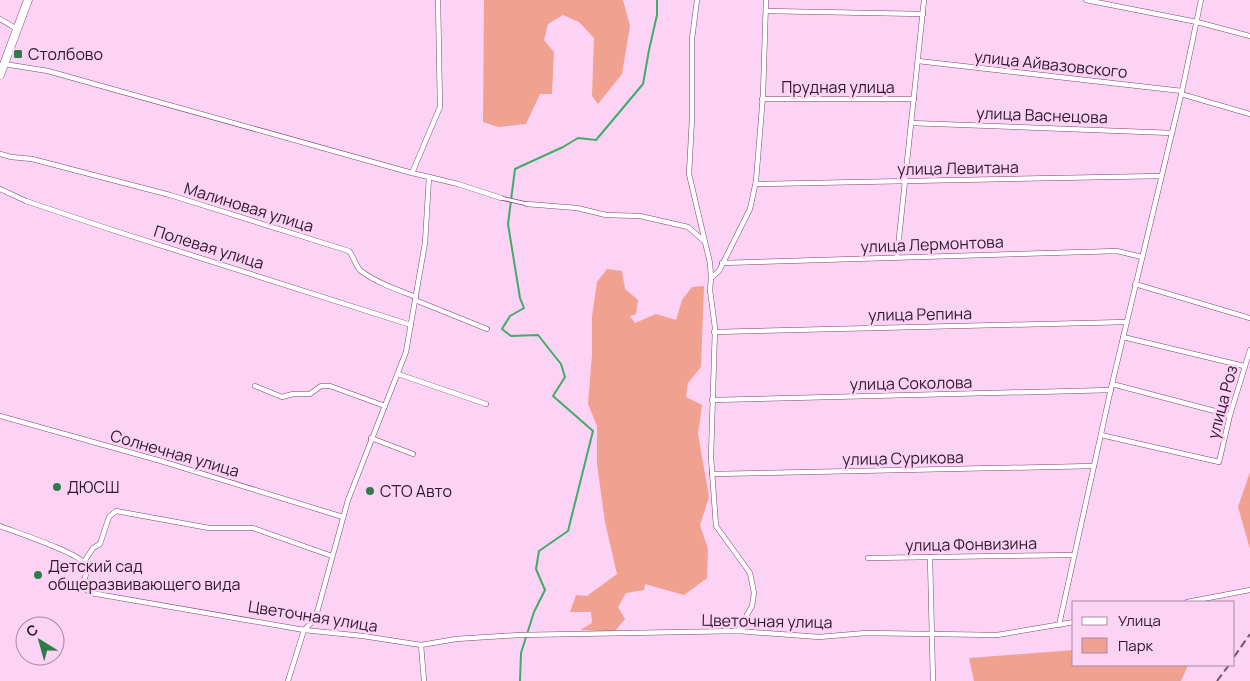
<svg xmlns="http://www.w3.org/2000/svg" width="1250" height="681" font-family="Manrope,sans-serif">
	<rect width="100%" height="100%" fill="#fcd3f5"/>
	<!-- green -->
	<g fill="#f0a190">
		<polygon points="484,0 623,0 630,26 622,74 598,104 592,96 594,38 579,22 563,15 548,24 544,40 554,52 552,94 540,94 526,124 498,127 483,122"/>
		<polygon points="607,269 622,271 625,289 638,300 636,314 630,316 635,323 656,314 676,320 682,300 692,287 704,286 701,367 688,383 686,397 702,405 698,434 709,497 700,525 708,549 707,578 684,595 645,584 644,590 626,593 618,607 625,619 614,632 580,630 592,623 591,612 570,612 576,595 587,596 617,574 605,522 597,464 597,426 588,404 592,355 592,317 597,282"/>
		<polygon points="1250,472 1250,549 1238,507"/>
		<polygon points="1074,650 1074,665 1188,665 1181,681 974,681 969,658"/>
	</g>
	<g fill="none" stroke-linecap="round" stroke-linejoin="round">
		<!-- stream -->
		<polyline stroke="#41ab67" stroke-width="2" points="520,681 521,653 534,612 545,590 536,569 539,551 568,531 593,431 553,396 565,377 561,364 538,335 511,336 502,329 510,316 524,308 520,298 508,224 515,169 563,147 578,138 596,140 643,84 649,50 657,15 657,0"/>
		<defs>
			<polyline id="pedestrian" points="501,198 527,204"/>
			<g id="minor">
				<polyline points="697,0 692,39 692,118 689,174 710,263 711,278 710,290 715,328 711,457 716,526 750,573 754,593 752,606 738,631"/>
				<polyline points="1086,0 1197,22 1250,36"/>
				<polyline points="766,11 923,14"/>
				<polyline points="0,19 17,29"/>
				<polyline points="918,61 1182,91"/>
				<polyline points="4,64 48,71 412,173 429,177 425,243 406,352 348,500 318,609 314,620 304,630 288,681"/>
				<polyline points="1181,94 1250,114"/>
				<polyline points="762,99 914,99"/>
				<polyline points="911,123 1172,133"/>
				<path d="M 0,154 L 11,157 L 32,159 L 170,195 L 349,251 C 354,257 356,267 361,271 C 377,283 398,290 416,297"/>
				<polyline points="412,173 440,107 438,0"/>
				<polyline points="429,177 458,184 501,198"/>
				<polyline points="756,184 1161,176"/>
				<polyline points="0,189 26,201 106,228 411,325"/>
				<polyline points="527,204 577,208 606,215 640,216 688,227 704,241"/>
				<polyline points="897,257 924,0"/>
				<polyline points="722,263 1117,251 1142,257"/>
				<polyline points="711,278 719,271 750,209 756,181 763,95 766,0"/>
				<polyline points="1135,284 1250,318"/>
				<polyline points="415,300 487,329"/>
				<polyline points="714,332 1126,322"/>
				<polyline points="1123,337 1244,366"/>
				<polyline points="398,374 486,404"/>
				<polyline points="1112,384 1230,415"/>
				<polyline points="255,386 282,397 293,394 310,394 321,386 330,386 385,406"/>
				<polyline points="712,400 1111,390"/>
				<polyline points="0,416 161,461 343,517"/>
				<polyline points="1101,435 1219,462 1230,415 1250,350"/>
				<polyline points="371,438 413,454"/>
				<polyline points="712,474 1094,466"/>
				<path d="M 0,526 C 15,532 79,553 85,564 C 89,570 84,580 82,587 L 91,593 L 304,630 L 363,636 L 421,645 L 456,639 L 519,635 L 738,631 L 819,637 L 866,633 L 997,635 L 1074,622"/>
				<polyline points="930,557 933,681"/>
				<polyline points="868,558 1074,555"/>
				<polyline points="84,562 93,548 100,544 109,517 116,511 209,528 253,528 332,556"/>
				<polyline points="1187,602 1250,590"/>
				<polyline points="1059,625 1112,384 1182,91 1201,0"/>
				<polyline points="421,645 424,681"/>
			</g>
			<polyline id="trunk" points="0,75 28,0"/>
		</defs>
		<!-- pedestrian casing -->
		<use href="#pedestrian" stroke="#7c4375" stroke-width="4.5"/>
		<!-- minor casing -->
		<use href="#minor" stroke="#7c4375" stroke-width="5.5"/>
		<!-- trunk casing -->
		<use href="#trunk" stroke="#7c4375" stroke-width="9"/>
		<!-- pedestrian -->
		<use href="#pedestrian" stroke="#fff" stroke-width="3"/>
		<!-- minor -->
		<use href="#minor" stroke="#fff" stroke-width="4.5"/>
		<!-- trunk -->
		<use href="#trunk" stroke="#fff" stroke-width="8"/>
		<!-- rail -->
		<g stroke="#73556e" stroke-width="2" stroke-dasharray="8 4" stroke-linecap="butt">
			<polyline points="1234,657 1250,634"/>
			<polyline points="1217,681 1229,665"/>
		</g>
	</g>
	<!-- markers -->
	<g fill="#2f7b49" stroke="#fcd3f5" stroke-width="2">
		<rect x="13" y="49" width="10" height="10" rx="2.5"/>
		<circle cx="57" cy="487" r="5"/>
		<circle cx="370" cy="491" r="5"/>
		<circle cx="38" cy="575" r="5"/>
	</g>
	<g text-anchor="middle" stroke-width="5" stroke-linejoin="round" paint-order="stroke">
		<!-- poi labels -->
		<g font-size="16" fill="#2f172c" stroke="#fcd3f5" text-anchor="start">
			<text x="28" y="60">Столбово</text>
			<text x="67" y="493">ДЮСШ</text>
			<text x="380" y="497">СТО Авто</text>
			<text x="48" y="572">Детский сад<tspan x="48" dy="18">общеразвивающего вида</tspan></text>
		</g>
		<!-- street labels -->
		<g font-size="16" fill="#2f172c" stroke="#fcd3f5">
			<text transform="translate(1051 64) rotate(6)" y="6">улица Айвазовского</text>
			<text x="838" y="93">Прудная улица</text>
			<text transform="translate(1042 115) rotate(2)" y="6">улица Васнецова</text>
			<text transform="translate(958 168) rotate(-1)" y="6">улица Левитана</text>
			<text transform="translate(249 207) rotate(17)" y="6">Малиновая улица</text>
			<text transform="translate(932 244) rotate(-2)" y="6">улица Лермонтова</text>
			<text transform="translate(209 247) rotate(17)" y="6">Полевая улица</text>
			<text transform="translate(920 314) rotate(-1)" y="6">улица Репина</text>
			<text transform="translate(911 383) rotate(-1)" y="6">улица Соколова</text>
			<text transform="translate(1222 402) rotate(-75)" y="6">улица Роз</text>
			<text transform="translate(175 453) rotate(16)" y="6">Солнечная улица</text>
			<text transform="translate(903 458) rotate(-1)" y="6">улица Сурикова</text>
			<text transform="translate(971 544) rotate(-1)" y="6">улица Фонвизина</text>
			<text transform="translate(313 616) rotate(9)" y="6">Цветочная улица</text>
			<text transform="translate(767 621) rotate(1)" y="6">Цветочная улица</text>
		</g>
	</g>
	<!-- legend -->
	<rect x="1072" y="601" width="162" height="65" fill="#fcd3f5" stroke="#aa88a5"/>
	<rect x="1082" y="617" width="25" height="8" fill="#ffffff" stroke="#aa88a5"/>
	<text x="1118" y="626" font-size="15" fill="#2f172c">Улица</text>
	<rect x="1082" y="638" width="25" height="15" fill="#f0a190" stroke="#aa88a5"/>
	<text x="1118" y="651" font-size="15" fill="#2f172c">Парк</text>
	<!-- north arrow -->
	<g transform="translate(40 641) rotate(323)"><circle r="24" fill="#fcd3f5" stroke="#aa88a5"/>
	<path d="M0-4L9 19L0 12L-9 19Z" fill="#2f7b49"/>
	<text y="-8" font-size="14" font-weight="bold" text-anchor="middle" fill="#2f172c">С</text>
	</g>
</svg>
